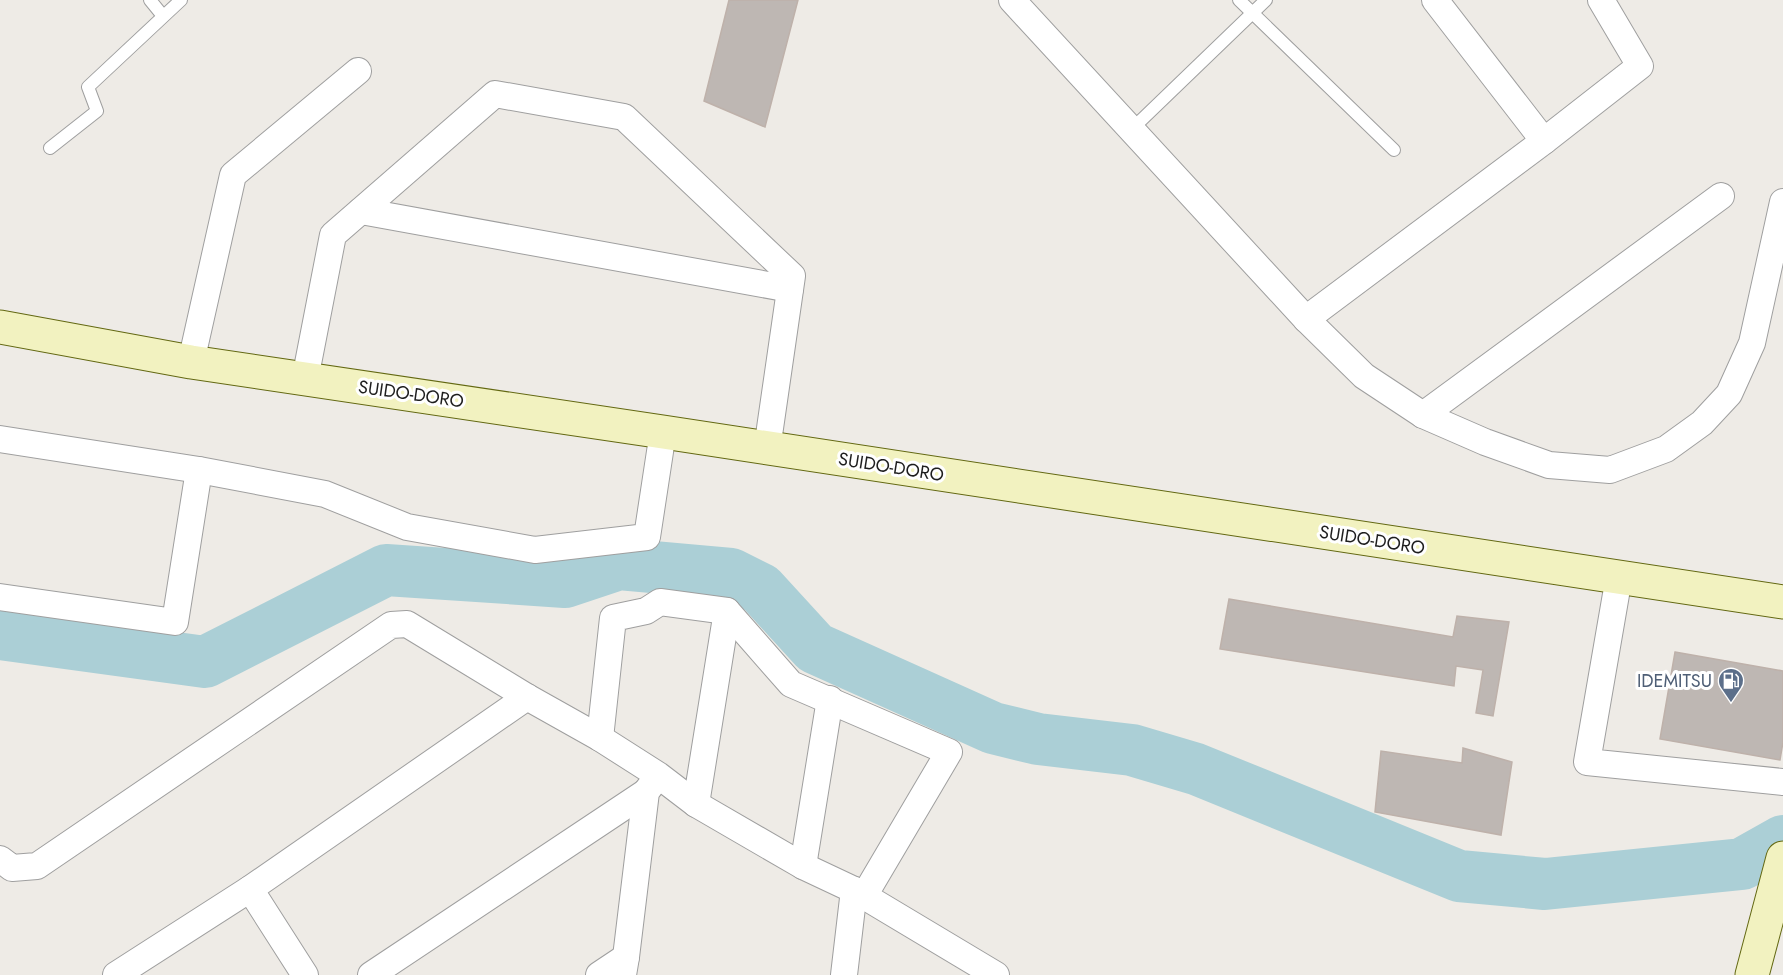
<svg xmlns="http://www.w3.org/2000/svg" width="1783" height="975" font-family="Jost,sans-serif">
	<rect width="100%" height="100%" fill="#eeebe6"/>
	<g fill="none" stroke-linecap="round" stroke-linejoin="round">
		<!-- river -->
		<polyline stroke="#abcfd6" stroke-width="52" points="0,634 205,662 386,570 565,582 619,564 731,574 761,589 815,648 993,728 1038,739 1132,750 1196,769 1459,876 1545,884 1742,864 1783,841"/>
	</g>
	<!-- building -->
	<g fill="#beb7b3" stroke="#beb1aa" stroke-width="1.5">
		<polygon points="729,0 798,0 765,127 704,101"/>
		<polygon points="1229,599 1453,637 1457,616 1509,622 1493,716 1476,713 1483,670 1456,666 1454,686 1220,649"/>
		<polygon points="1675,652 1783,671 1783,742 1780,760 1660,739"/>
		<polygon points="1463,748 1512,762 1501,835 1375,812 1381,751 1462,763"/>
	</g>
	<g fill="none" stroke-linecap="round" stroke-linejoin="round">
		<defs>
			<g id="lane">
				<polyline points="150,0 163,16"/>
				<polyline points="1239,0 1394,150"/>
				<polyline points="1131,130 1266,0"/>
				<polyline points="50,148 97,111 88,87 181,0"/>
			</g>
			<g id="street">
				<polyline points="1012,0 1306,319 1364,376 1423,415 1485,442 1549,465 1610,470 1666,449 1702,423 1729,394 1752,343 1783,202"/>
				<polyline points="1435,0 1544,141"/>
				<polyline points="361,211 790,289"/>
				<polyline points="1306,319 1544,141 1640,66 1601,0"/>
				<polyline points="191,362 233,175 358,71"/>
				<polyline points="305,379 333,235 495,94 624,117 792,276 767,449"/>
				<polyline points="1423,415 1721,196"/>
				<polyline points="0,439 199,470 325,494 407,527 535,550 647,537 663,432"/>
				<polyline points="1619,577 1587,762 1783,782"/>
				<polyline points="0,597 175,622 199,470"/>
				<polyline points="600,738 613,618 646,611 660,602 727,611 791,684 949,752 864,896"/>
				<polyline points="696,804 727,611"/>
				<polyline points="0,859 12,868 37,866 391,625 407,624 527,697 600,738 658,775 696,804 803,866 854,890 996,975"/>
				<polyline points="803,866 830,699"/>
				<polyline points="250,889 305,975"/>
				<polyline points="116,975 250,889 527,697"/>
				<polyline points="371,975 646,792"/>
				<polyline points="599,975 626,957"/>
				<polyline points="623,975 626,957 646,792 652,784"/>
				<polyline points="844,975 854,890"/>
			</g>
			<g id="secondary">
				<polyline points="0,327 191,362 663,432 1783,602"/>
				<polyline points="1752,975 1783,858"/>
			</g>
		</defs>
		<!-- lane casing -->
		<use href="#lane" stroke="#9f9f9f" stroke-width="14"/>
		<!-- street casing -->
		<use href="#street" stroke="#9f9f9f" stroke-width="28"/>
		<!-- secondary casing -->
		<use href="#secondary" stroke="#636812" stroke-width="35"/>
		<!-- lane -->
		<use href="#lane" stroke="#fff" stroke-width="12"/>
		<!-- street -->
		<use href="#street" stroke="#fff" stroke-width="26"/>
		<!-- secondary -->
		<use href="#secondary" stroke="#f2f2c0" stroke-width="33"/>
	</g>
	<!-- icons -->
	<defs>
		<symbol id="fuel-pin" viewBox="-11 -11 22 30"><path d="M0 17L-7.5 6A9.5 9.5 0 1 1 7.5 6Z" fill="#5c6f8a" stroke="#fff"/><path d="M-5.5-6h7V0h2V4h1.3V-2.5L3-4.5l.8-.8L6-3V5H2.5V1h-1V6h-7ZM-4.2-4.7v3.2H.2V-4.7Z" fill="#fff"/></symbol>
	</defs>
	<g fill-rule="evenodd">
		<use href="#fuel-pin" x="1716" y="666" width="30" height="40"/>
	</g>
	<g text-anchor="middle" stroke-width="6" stroke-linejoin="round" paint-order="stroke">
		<!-- street labels -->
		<g font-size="18" fill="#1e1e1e" stroke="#fff">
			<text transform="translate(411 394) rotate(8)" y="6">SUIDO-DORO</text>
			<text transform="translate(891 467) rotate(9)" y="6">SUIDO-DORO</text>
			<text transform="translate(1372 540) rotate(9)" y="6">SUIDO-DORO</text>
		</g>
		<!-- service labels -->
		<g font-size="18" fill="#4e5e75" stroke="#fff" text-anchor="end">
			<text x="1712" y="687">IDEMITSU</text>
		</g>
	</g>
</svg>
